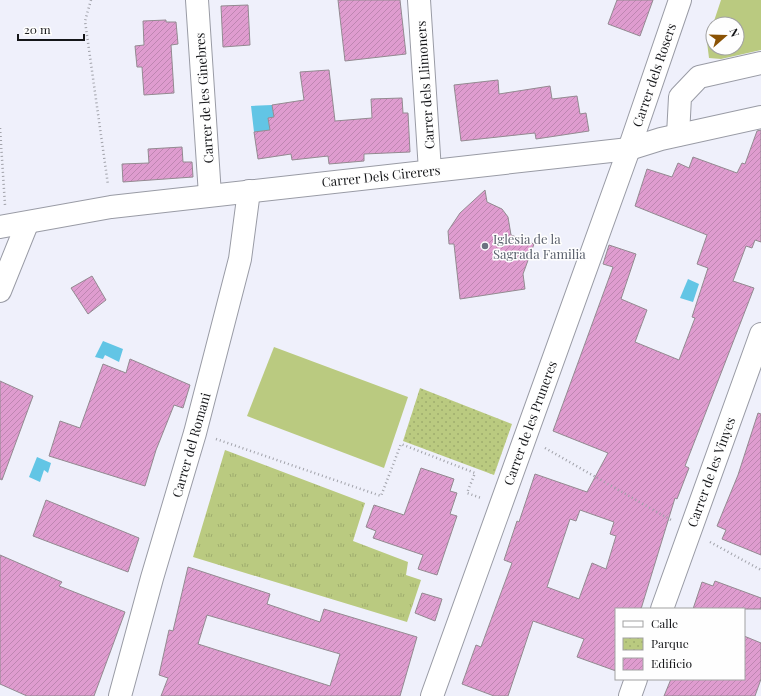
<svg xmlns="http://www.w3.org/2000/svg" width="761" height="696" font-family="'Playfair Display',serif">
	<defs>
		<pattern id="grass-tufts" width="24" height="20" patternUnits="userSpaceOnUse"><rect width="24" height="20" fill="#baca80"/><path d="M3 7l-1-3M5 7V3M7 7l1-3M15 17l-1-3M17 17v-4M19 17l1-3" fill="none" stroke="#9fad6e"/></pattern>
		<pattern id="park-dots" width="8" height="8" patternUnits="userSpaceOnUse"><rect width="8" height="8" fill="#baca80"/><path d="M2 2h.1M6 6h.1" fill="none" stroke="#9fad6e" stroke-width="1.8" stroke-linecap="round"/></pattern>
		<pattern id="building-hatch" width="6" height="6" patternUnits="userSpaceOnUse"><rect width="6" height="6" fill="#df9ccf"/><path d="M-1 1l2-2M0 6l6-6M5 7l2-2" fill="none" stroke="#be86b1"/></pattern>
	</defs>
	<rect width="100%" height="100%" fill="#eff0fb"/>
	<!-- grass -->
	<polygon fill="url(#grass-tufts)" points="225,450 365,503 353,541 408,562 406,575 421,580 407,622 193,557"/>
	<!-- park -->
	<polygon fill="url(#park-dots)" points="420,388 512,424 494,475 403,441"/>
	<!-- pitch -->
	<g fill="#baca80" fill-rule="evenodd">
		<path d="M 721,0 L 761,0 L 761,50 L 721,59 L 709,58 L 707,42 ZM 713,24 L 737,24 L 737,48 L 713,48 Z"/>
		<polygon points="274,347 408,397 384,468 247,416"/>
	</g>
	<!-- water -->
	<g fill="#62c5e5">
		<polygon points="272,105 274,117 268,118 270,130 254,132 251,106"/>
		<polygon points="688,279 699,284 693,302 680,298"/>
		<polygon points="103,341 123,349 119,362 105,355 103,359 95,357"/>
		<polygon points="37,457 51,463 48,473 44,470 40,482 29,477"/>
	</g>
	<!-- building -->
	<g fill="url(#building-hatch)" stroke="#938a91" fill-rule="evenodd">
		<polygon points="338,0 400,0 406,54 345,61"/>
		<polygon points="617,0 653,0 640,36 608,24"/>
		<polygon points="248,5 250,45 223,47 221,6"/>
		<polygon points="166,20 166,22 176,22 178,44 171,45 174,93 144,95 142,67 137,67 135,46 144,45 143,21"/>
		<polygon points="329,70 335,121 372,118 371,99 402,98 403,113 408,113 410,152 364,154 364,161 329,164 328,156 292,160 291,154 258,159 254,132 270,130 268,118 274,117 272,105 304,100 300,72"/>
		<polygon points="498,80 499,94 550,86 552,99 577,96 580,114 586,113 589,131 536,139 535,133 461,141 454,85"/>
		<path d="M 761,130 L 761,242 L 755,240 L 752,248 L 746,246 L 733,281 L 754,288 L 685,466 L 689,468 L 677,499 L 675,498 L 641,609 L 616,609 L 616,671 L 577,657 L 584,639 L 533,621 L 508,696 L 494,696 L 462,684 L 476,645 L 481,647 L 512,563 L 504,560 L 517,521 L 519,522 L 535,474 L 587,492 L 608,453 L 553,431 L 613,267 L 603,264 L 609,245 L 636,254 L 621,299 L 647,310 L 635,342 L 679,360 L 695,318 L 692,317 L 708,268 L 697,264 L 707,235 L 635,206 L 647,169 L 672,177 L 678,163 L 689,168 L 693,157 L 737,173 L 742,163 L 745,164 L 757,131 ZM 580,510 L 614,522 L 610,534 L 616,536 L 606,569 L 592,563 L 579,599 L 547,587 L 570,519 L 576,521 Z"/>
		<polygon points="182,147 183,162 192,162 193,177 123,182 122,164 149,163 148,149"/>
		<polygon points="485,190 487,202 502,209 508,217 511,235 534,244 523,274 525,289 460,299 454,244 449,244 448,231 460,213"/>
		<polygon points="92,276 106,300 88,314 71,288"/>
		<polygon points="130,359 190,385 183,408 174,405 156,450 145,486 49,456 60,421 80,428 103,364 126,373"/>
		<polygon points="0,381 33,396 2,480 0,479"/>
		<polygon points="758,413 761,414 761,555 722,539 726,530 717,526 738,475"/>
		<polygon points="421,468 454,479 450,491 457,493 450,514 457,516 437,575 418,569 423,555 373,538 376,531 366,527 374,505 404,515"/>
		<polygon points="46,500 139,538 128,572 33,536"/>
		<polygon points="0,555 62,582 59,586 125,612 94,696 27,696 0,684"/>
		<path d="M 188,567 L 270,594 L 267,604 L 320,622 L 324,609 L 417,637 L 400,696 L 161,696 L 168,678 L 159,675 L 169,630 L 173,631 ZM 207,615 L 340,654 L 330,686 L 198,644 Z"/>
		<polygon points="715,581 761,598 761,609 693,609 702,582 713,586"/>
		<polygon points="422,593 442,599 435,621 415,613"/>
		<polygon points="744,636 761,643 761,679 755,696 664,696 671,679 744,679"/>
	</g>
	<g fill="none" stroke-linecap="round" stroke-linejoin="round">
		<defs>
			<g id="minor">
				<polyline points="197,0 210,195"/>
				<polyline points="419,0 430,171"/>
				<polyline points="678,135 680,97 699,77 761,63"/>
				<polyline points="0,227 111,207 629,149 661,139 761,117"/>
				<polyline points="0,291 27,224"/>
				<polyline points="662,609 761,334"/>
				<polyline points="120,696 152,578 195,433 240,259 249,191"/>
				<polyline points="432,696 629,149 680,0"/>
				<polyline points="630,696 636,679"/>
			</g>
		</defs>
		<!-- minor casing -->
		<use href="#minor" stroke="#999ba5" stroke-width="24"/>
		<!-- path -->
		<g stroke="#a1a2aa" stroke-width="2.5" stroke-dasharray="1 3" stroke-linecap="butt">
			<polyline points="91,0 85,21 108,185"/>
			<polyline points="0,128 5,205"/>
			<polyline points="216,439 381,496 401,444 475,473 467,493 481,498"/>
			<polyline points="545,448 671,520"/>
			<polyline points="710,542 761,570"/>
		</g>
		<!-- minor -->
		<use href="#minor" stroke="#fff" stroke-width="22"/>
	</g>
	<!-- markers -->
	<circle fill="#6b7280" stroke="#fefefe" stroke-width="1.5" cx="485" cy="246" r="4"/>
	<g text-anchor="middle" stroke-width="3" stroke-linejoin="round" paint-order="stroke">
		<!-- street labels -->
		<g font-size="13" fill="#151619" stroke="#fefefe">
			<text transform="translate(654 75) rotate(-71)" y="5">Carrer dels Rosers</text>
			<text transform="translate(425 85) rotate(-94)" y="5">Carrer dels Llimoners</text>
			<text transform="translate(204 98) rotate(-94)" y="5">Carrer de les Ginebres</text>
			<text transform="translate(381 176) rotate(-6)" y="5">Carrer Dels Cirerers</text>
			<text transform="translate(530 423) rotate(-70)" y="5">Carrer de les Pruneres</text>
			<text transform="translate(191 445) rotate(-74)" y="5">Carrer del Romani</text>
			<text transform="translate(711 472) rotate(-70)" y="5">Carrer de les Vinyes</text>
		</g>
		<!-- worship labels -->
		<g font-size="13" fill="#5b616d" stroke="#fefefe" text-anchor="start">
			<text x="493" y="244">Iglesia de la<tspan x="493" dy="15">Sagrada Familia</tspan></text>
		</g>
	</g>
	<!-- legend -->
	<rect x="615" y="608" width="130" height="72" fill="#fefefe" stroke="#a1a1a2"/>
	<rect x="623" y="621" width="20" height="6" fill="#ffffff" stroke="#a1a1a2"/>
	<text x="651" y="628" font-size="12" fill="#151619">Calle</text>
	<rect x="623" y="638" width="20" height="12" fill="url(#park-dots)" stroke="#a1a1a2"/>
	<text x="651" y="648" font-size="12" fill="#151619">Parque</text>
	<rect x="623" y="658" width="20" height="12" fill="url(#building-hatch)" stroke="#a1a1a2"/>
	<text x="651" y="668" font-size="12" fill="#151619">Edificio</text>
	<!-- north arrow -->
	<g transform="translate(725 36) rotate(70)"><circle r="19" fill="#fefefe" stroke="#a1a1a2"/>
	<path d="M0-3L7 15L0 10L-7 15Z" fill="#8a5204"/>
	<text y="-6" font-size="11" font-weight="bold" text-anchor="middle" fill="#151619">N</text>
	</g>
	<!-- scale -->
	<path d="M18 34v6h66v-6" fill="none" stroke="#151619" stroke-width="2"/>
	<text x="24" y="34" font-size="12" fill="#151619" stroke="#fefefe" stroke-width="3" paint-order="stroke">20 m</text>
</svg>
